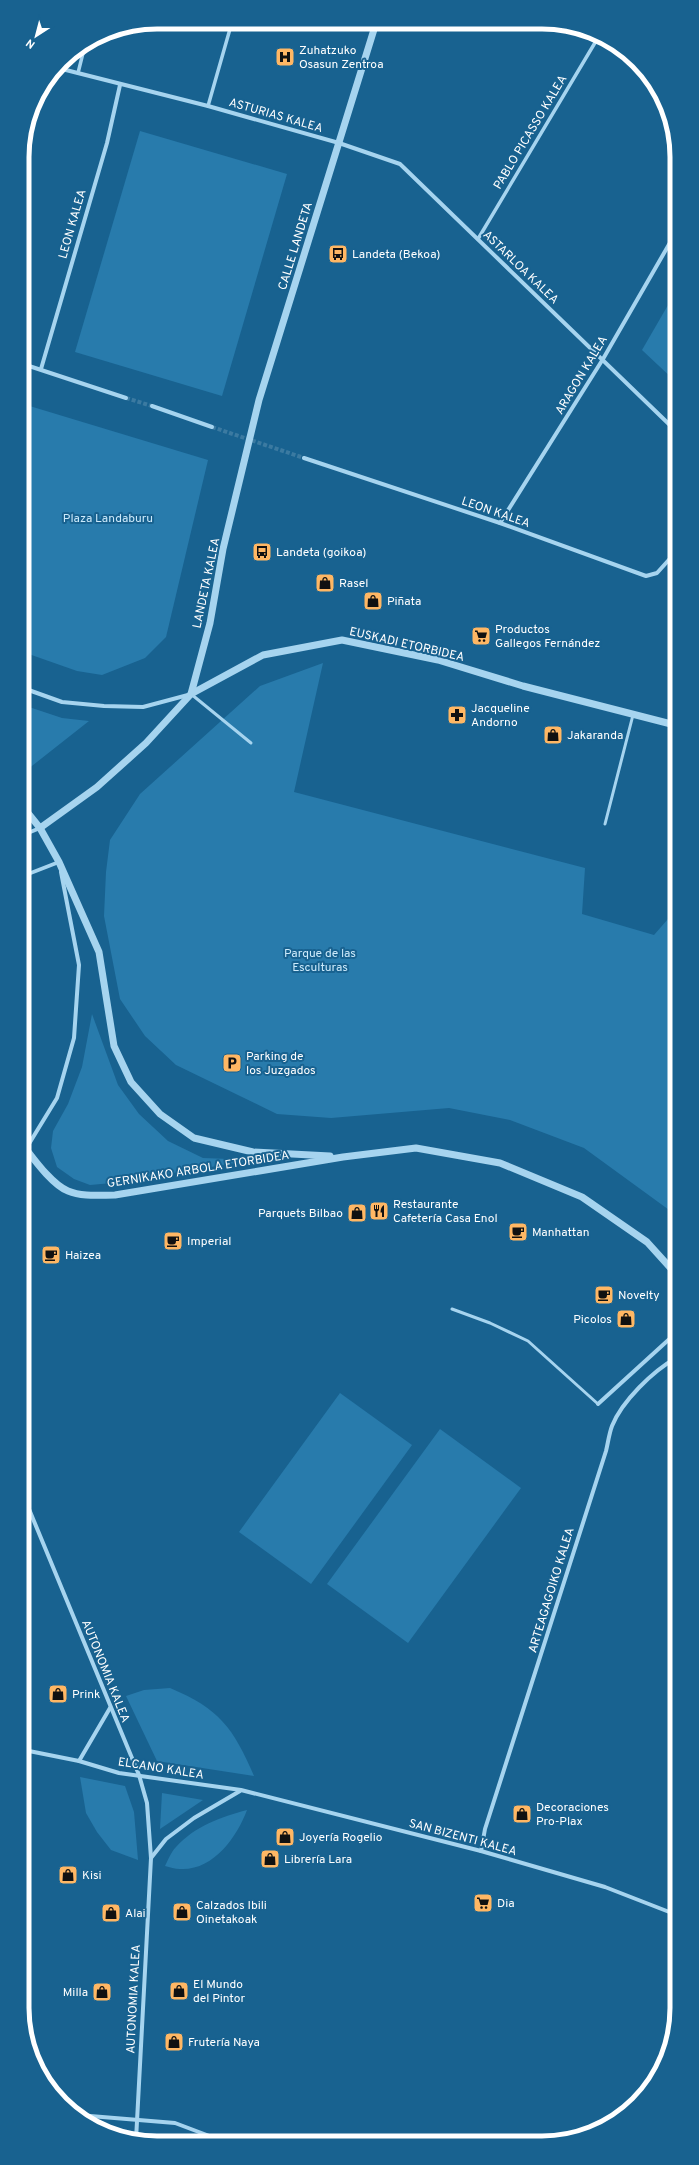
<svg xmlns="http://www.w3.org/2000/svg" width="699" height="2165" font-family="Overpass,sans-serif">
	<rect width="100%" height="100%" fill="#186290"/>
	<!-- green -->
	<g fill="#287bac">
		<polygon points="140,131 287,174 222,396 75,352"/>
		<polygon points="675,293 675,381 642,350"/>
		<polygon points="23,404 208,460 166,637 145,658 102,675 77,671 23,652"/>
		<polygon points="323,663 294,792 585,868 582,914 654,935 675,911 676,1215 584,1148 510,1120 449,1108 331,1118 277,1114 176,1065 145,1036 120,999 104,916 106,872 110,840 140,794 260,686"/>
		<polygon points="23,705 62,718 89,721 23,773"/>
		<polygon points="92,1014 118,1085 139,1114 168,1141 203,1158 254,1160 112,1183 90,1185 74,1179 57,1167 51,1148 53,1131 68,1104 82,1067"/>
		<polygon points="340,1393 412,1445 311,1584 239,1532"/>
		<polygon points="440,1429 521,1488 408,1643 327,1584"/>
		<path d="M 170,1688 C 220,1709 233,1728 254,1776 L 157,1761 L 126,1696 L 144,1690 Z"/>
		<polygon points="80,1777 125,1786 134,1812 138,1860 111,1850 97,1832 86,1813"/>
		<polygon points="162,1793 203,1800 160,1829"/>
		<path d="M 247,1810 C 237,1837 213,1871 180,1869 C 175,1869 170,1867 165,1866 C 168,1860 171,1852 176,1847 C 195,1826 221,1817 247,1810 Z"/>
	</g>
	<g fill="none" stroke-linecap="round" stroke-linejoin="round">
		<!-- minor-tunnel -->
		<g stroke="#3b7aa1" stroke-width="4" stroke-dasharray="4 2" stroke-linecap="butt">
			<polyline points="126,398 152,406"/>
			<polyline points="212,427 304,458"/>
		</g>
		<!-- service -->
		<g stroke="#a6d4ef" stroke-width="3">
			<polyline points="191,694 251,743"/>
			<polyline points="605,824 633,715"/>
			<polyline points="452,1309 490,1323 528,1341 598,1404"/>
		</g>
		<!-- pedestrian -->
		<g stroke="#a6d4ef" stroke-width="3.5">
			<polyline points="78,73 85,45"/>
			<polyline points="208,106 232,22"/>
			<polyline points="478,239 599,36"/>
			<polyline points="23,876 59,862"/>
		</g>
		<!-- minor -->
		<g stroke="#a6d4ef" stroke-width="4">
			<polyline points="58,68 208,106 339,143 400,164 675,430"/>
			<polyline points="23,364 126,398"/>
			<polyline points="41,369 107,143 120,85"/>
			<polyline points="152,406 212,427"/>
			<polyline points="304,458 500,523 646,576 657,573 675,553"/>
			<polyline points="500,523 603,359 675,234"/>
			<polyline points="23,688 62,702 104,706 143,707 188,695"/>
			<polyline points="23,835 40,828"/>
			<polyline points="24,1152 57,1098 74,1038 79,965 61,872"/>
			<polyline points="598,1404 676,1333"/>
			<polyline points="24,1497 139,1775 147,1803 151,1858 136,2140"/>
			<polyline points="24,1750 79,1761 119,1773 241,1790 481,1851 605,1887 677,1915"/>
			<polyline points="79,1761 110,1708"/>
			<path d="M 481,1851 L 485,1829 L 606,1451 C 608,1443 609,1434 612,1426 C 622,1401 653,1371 676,1358"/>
			<polyline points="151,1858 166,1839 194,1818 240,1791"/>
			<polyline points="78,2115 175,2123 220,2140"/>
		</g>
		<!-- tertiary -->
		<g stroke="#a6d4ef" stroke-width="7">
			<polyline points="191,694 210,623 223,549 259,400 376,23"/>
			<polyline points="23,807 40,828 59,862 99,952 114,1046 131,1082 160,1114 194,1138 253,1152 330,1156"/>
			<polyline points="40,828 97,787 146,743 191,694 263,655 342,640 438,660 523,686 675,725"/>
			<path d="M 26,1149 C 36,1162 53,1185 68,1191 C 82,1197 100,1195 115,1195 L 343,1157 L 416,1148 L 500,1163 L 582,1197 L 647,1242 L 676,1274"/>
		</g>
	</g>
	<!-- icons -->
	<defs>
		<symbol id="hospital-square" viewBox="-11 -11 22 22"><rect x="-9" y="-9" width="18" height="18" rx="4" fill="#ffb764" stroke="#186290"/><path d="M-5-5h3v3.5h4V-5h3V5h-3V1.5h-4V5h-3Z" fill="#111"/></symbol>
		<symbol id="bus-square" viewBox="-11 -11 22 22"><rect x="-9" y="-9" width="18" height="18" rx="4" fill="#ffb764" stroke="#186290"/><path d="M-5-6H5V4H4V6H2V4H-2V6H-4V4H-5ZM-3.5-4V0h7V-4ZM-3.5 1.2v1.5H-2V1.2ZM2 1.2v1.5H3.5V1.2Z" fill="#111"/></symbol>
		<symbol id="shop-square" viewBox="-11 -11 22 22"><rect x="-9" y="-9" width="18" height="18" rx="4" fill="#ffb764" stroke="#186290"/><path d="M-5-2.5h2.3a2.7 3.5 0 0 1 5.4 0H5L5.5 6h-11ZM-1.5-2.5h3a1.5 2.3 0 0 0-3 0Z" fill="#111"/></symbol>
		<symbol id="supermarket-square" viewBox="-11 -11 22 22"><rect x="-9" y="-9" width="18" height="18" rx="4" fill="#ffb764" stroke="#186290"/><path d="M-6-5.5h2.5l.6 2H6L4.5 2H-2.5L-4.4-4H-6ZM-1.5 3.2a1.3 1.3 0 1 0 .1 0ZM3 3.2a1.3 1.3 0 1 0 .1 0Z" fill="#111"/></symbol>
		<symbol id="pharmacy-square" viewBox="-11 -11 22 22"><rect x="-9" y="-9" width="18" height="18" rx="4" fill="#ffb764" stroke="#186290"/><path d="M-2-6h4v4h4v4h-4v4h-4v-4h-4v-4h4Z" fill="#111"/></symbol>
		<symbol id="parking-square" viewBox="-11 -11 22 22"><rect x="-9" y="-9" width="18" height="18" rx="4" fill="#ffb764" stroke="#186290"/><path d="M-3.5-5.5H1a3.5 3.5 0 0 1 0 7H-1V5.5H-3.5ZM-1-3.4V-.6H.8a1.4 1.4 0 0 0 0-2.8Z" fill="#111"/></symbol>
		<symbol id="restaurant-square" viewBox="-11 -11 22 22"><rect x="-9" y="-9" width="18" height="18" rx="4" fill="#ffb764" stroke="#186290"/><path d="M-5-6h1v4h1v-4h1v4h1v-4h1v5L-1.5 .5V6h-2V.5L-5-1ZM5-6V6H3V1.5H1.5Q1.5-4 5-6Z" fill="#111"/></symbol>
		<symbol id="cafe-square" viewBox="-11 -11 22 22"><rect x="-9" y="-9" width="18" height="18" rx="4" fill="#ffb764" stroke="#186290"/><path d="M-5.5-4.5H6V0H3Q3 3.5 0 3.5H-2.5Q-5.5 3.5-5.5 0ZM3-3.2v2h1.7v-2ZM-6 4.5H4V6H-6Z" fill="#111"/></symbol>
	</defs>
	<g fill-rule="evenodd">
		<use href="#hospital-square" x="274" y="46" width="22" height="22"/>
		<use href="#bus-square" x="327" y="243" width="22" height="22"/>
		<use href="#bus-square" x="251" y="541" width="22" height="22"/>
		<use href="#shop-square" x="314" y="572" width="22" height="22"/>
		<use href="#shop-square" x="362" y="590" width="22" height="22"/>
		<use href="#supermarket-square" x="470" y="625" width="22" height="22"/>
		<use href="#pharmacy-square" x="446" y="704" width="22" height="22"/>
		<use href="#shop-square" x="542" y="724" width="22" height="22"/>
		<use href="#parking-square" x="221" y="1052" width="22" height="22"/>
		<use href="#restaurant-square" x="368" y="1200" width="22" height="22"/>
		<use href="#shop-square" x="346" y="1202" width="22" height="22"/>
		<use href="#cafe-square" x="507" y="1221" width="22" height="22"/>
		<use href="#cafe-square" x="162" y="1230" width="22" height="22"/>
		<use href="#cafe-square" x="40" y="1244" width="22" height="22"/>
		<use href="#cafe-square" x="593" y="1284" width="22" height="22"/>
		<use href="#shop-square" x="615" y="1308" width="22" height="22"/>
		<use href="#shop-square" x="47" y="1683" width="22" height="22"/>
		<use href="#shop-square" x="511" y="1803" width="22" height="22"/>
		<use href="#shop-square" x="274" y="1826" width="22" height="22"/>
		<use href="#shop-square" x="259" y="1848" width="22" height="22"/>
		<use href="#shop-square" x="57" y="1864" width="22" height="22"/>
		<use href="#supermarket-square" x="472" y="1892" width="22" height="22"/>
		<use href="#shop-square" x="171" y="1901" width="22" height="22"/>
		<use href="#shop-square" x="100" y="1902" width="22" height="22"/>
		<use href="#shop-square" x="168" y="1980" width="22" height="22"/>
		<use href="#shop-square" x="91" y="1981" width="22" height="22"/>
		<use href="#shop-square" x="163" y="2031" width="22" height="22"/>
	</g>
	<g text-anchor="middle" stroke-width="4" stroke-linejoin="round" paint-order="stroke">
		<!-- poi labels -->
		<g font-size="12" fill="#fff" stroke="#186290" text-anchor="start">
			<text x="299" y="54">Zuhatzuko<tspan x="299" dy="14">Osasun Zentroa</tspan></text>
			<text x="352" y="258">Landeta (Bekoa)</text>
			<text x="276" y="556">Landeta (goikoa)</text>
			<text x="339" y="587">Rasel</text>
			<text x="387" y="605">Piñata</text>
			<text x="495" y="633">Productos<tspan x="495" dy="14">Gallegos Fernández</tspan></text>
			<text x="471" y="712">Jacqueline<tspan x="471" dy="14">Andorno</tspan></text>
			<text x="567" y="739">Jakaranda</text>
			<text x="246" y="1060">Parking de<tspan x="246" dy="14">los Juzgados</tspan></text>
			<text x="393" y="1208">Restaurante<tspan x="393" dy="14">Cafetería Casa Enol</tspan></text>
			<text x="343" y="1217" text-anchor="end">Parquets Bilbao</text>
			<text x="532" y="1236">Manhattan</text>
			<text x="187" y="1245">Imperial</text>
			<text x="65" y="1259">Haizea</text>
			<text x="618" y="1299">Novelty</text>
			<text x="612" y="1323" text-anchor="end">Picolos</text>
			<text x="72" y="1698">Prink</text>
			<text x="536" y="1811">Decoraciones<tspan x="536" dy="14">Pro-Plax</tspan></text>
			<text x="299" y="1841">Joyería Rogelio</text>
			<text x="284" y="1863">Librería Lara</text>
			<text x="82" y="1879">Kisi</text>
			<text x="497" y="1907">Dia</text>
			<text x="196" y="1909">Calzados Ibili<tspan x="196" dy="14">Oinetakoak</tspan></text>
			<text x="125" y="1917">Alai</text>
			<text x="193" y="1988">El Mundo<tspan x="193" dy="14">del Pintor</tspan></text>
			<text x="88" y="1996" text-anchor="end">Milla</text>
			<text x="188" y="2046">Frutería Naya</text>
		</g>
		<!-- street labels -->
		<g font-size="12" fill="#fff" stroke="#186290">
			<text transform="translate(276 115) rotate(16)" y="4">ASTURIAS KALEA</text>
			<text transform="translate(530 132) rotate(-59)" y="4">PABLO PICASSO KALEA</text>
			<text transform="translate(72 224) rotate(-74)" y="4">LEON KALEA</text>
			<text transform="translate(295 246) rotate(-73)" y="4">CALLE LANDETA</text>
			<text transform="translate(521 267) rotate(44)" y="4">ASTARLOA KALEA</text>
			<text transform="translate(581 375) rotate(-59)" y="4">ARAGON KALEA</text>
			<text transform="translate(496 512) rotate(19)" y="4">LEON KALEA</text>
			<text transform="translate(206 583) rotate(-78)" y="4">LANDETA KALEA</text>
			<text transform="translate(407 644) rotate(13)" y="4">EUSKADI ETORBIDEA</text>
			<text transform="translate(198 1169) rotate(-9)" y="4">GERNIKAKO ARBOLA ETORBIDEA</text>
			<text transform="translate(551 1590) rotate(-73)" y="4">ARTEAGAGOIKO KALEA</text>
			<text transform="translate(106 1671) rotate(68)" y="4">AUTONOMIA KALEA</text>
			<text transform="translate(161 1768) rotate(9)" y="4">ELCANO KALEA</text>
			<text transform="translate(463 1837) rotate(15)" y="4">SAN BIZENTI KALEA</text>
			<text transform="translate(133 1999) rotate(-87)" y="4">AUTONOMIA KALEA</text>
		</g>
		<!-- park labels -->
		<g font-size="12" fill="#cceafb" stroke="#186290">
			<text x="108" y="522">Plaza Landaburu</text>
			<text x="320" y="957">Parque de las<tspan x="320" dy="14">Esculturas</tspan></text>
		</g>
	</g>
	<!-- crop -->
	<path d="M0 0H699V2165H0ZM157 29H542A128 128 0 0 1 670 157V2008A128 128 0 0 1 542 2136H157A128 128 0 0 1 29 2008V157A128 128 0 0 1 157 29Z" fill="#186290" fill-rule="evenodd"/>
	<path fill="none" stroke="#fff" stroke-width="5" d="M157 29H542A128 128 0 0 1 670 157V2008A128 128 0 0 1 542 2136H157A128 128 0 0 1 29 2008V157A128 128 0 0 1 157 29Z"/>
	<!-- north arrow -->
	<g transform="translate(36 36) rotate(216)" stroke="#186290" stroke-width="3" paint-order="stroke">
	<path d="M0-3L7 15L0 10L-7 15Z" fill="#ffffff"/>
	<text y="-6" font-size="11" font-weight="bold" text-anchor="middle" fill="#ffffff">N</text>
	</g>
</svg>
